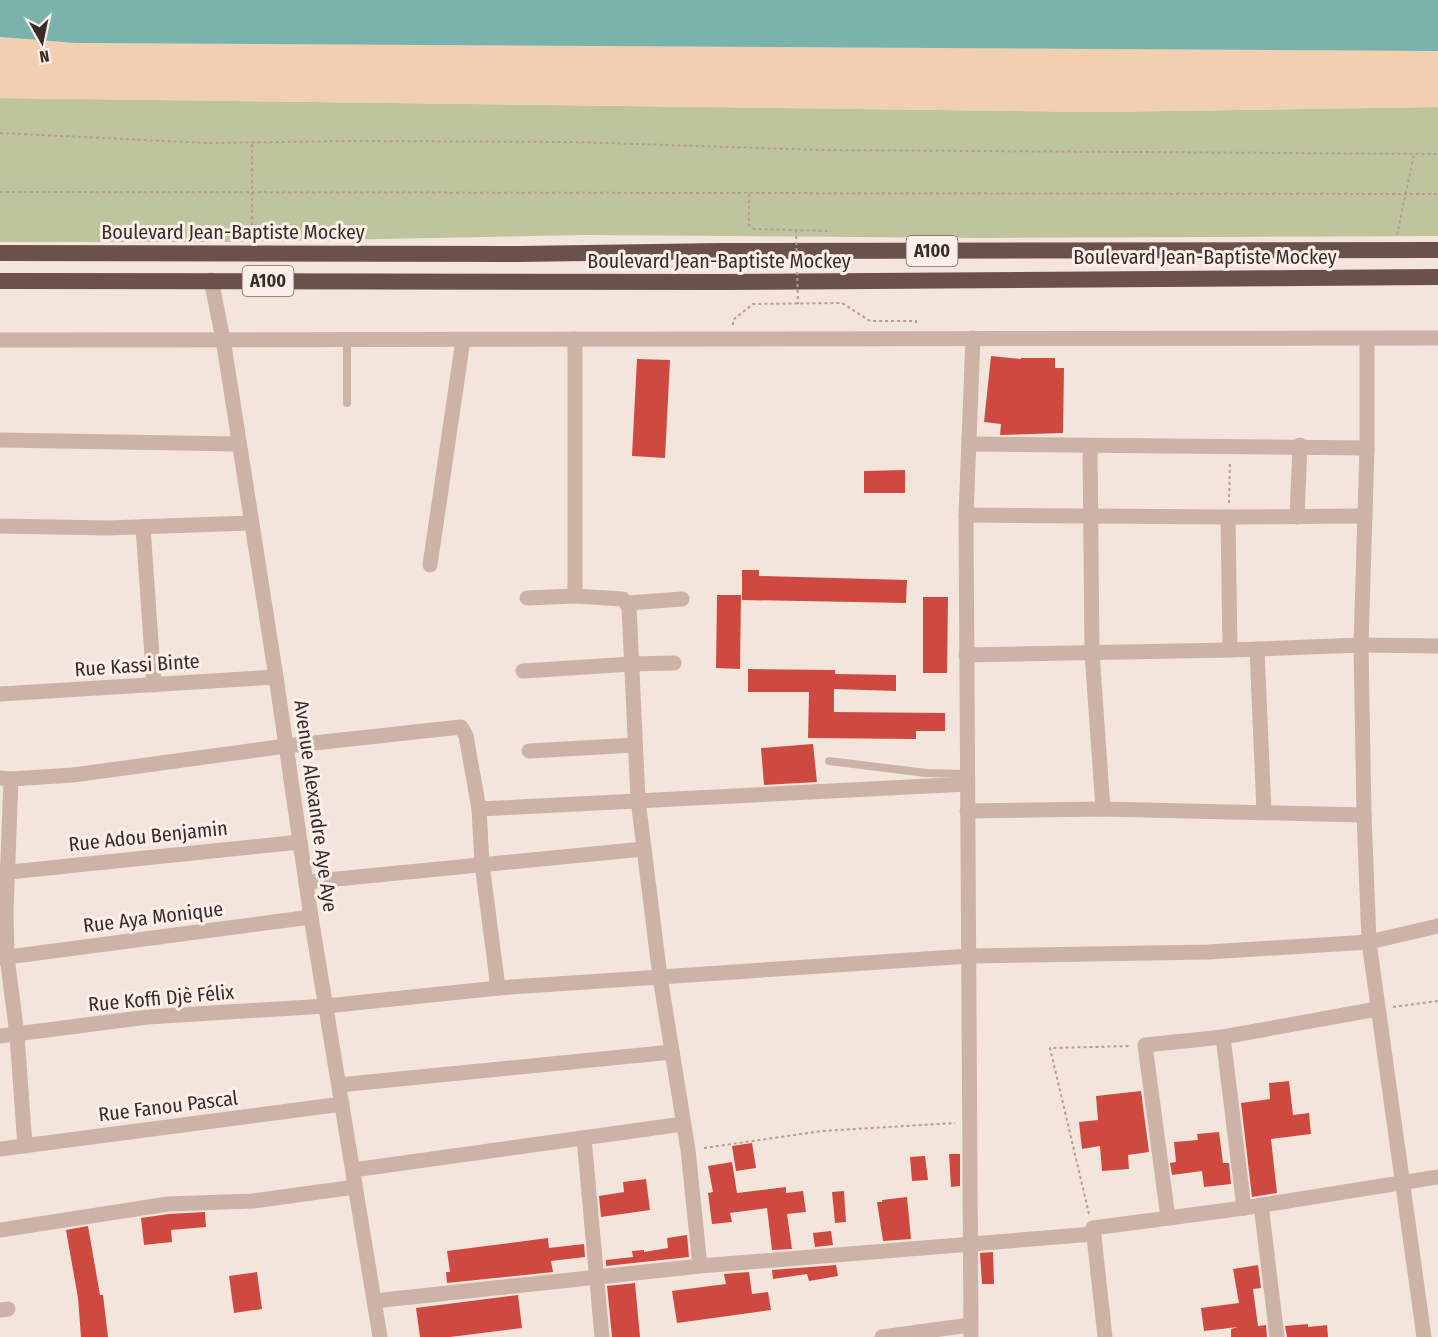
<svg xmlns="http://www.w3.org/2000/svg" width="1438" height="1337" font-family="'Fira Sans Condensed',sans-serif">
	<rect width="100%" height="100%" fill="#f4e5dc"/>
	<!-- green -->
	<polygon fill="#bec49b" points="0,98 1098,112 1438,107 1438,236 982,238 585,235 224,242 0,242"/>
	<!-- sand -->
	<polygon fill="#f1d0b1" points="0,37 75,43 1438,51 1438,107 1098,112 0,98"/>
	<!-- water -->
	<polygon fill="#79b3ac" points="0,0 1438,0 1438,51 75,43 0,37"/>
	<!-- building -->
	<g fill="#ce4a40">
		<polygon points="991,356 1021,359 1021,358 1055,358 1055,368 1064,368 1063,433 1000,435 1001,424 984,422"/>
		<polygon points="637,359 670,360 665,458 632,456"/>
		<polygon points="905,470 905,493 864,493 864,471"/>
		<polygon points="742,570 759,570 759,576 907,580 906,603 742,600"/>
		<polygon points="717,595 741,595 740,669 716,668"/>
		<polygon points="923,597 948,597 947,673 923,673"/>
		<polygon points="748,669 835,670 835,674 896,675 896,691 834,689 834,712 945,713 945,731 916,731 916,739 808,738 809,692 748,692"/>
		<polygon points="813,744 817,782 764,785 761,748"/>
		<polygon points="1289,1081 1293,1115 1309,1113 1311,1134 1271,1139 1277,1193 1252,1197 1241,1103 1270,1099 1269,1083"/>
		<polygon points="1141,1091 1149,1152 1128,1155 1129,1169 1102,1171 1100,1146 1082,1149 1079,1122 1098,1120 1096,1096"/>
		<polygon points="1219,1132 1223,1163 1229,1163 1231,1184 1204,1187 1202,1171 1172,1175 1170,1163 1176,1162 1174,1142 1198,1140 1197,1134"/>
		<polygon points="752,1143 756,1168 736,1171 732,1146"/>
		<polygon points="949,1154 960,1154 960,1186 951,1187"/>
		<polygon points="925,1156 928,1180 912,1181 910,1157"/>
		<polygon points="732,1162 737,1193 786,1187 786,1193 803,1191 806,1212 787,1214 792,1249 772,1250 767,1208 730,1213 732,1222 712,1224 708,1193 713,1192 708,1166"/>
		<polygon points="646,1179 650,1210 601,1217 599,1196 624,1192 623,1182"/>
		<polygon points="844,1191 846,1222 835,1223 832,1192"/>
		<polygon points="907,1197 911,1239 883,1241 877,1202 882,1202 882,1200"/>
		<polygon points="205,1212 206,1227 171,1230 172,1242 144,1245 141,1218 169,1214"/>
		<polygon points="88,1226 100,1295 103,1295 108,1337 81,1337 78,1298 66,1230"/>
		<polygon points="831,1231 833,1245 815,1247 813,1233"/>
		<polygon points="687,1235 689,1257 606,1266 606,1260 633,1257 632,1251 644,1250 644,1252 668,1248 667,1238"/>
		<polygon points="548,1238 549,1248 584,1244 585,1257 551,1261 553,1272 447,1283 446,1272 450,1272 447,1251"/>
		<polygon points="993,1252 994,1284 982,1284 980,1253"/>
		<polygon points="836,1265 838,1276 809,1281 807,1274 773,1279 772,1270"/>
		<polygon points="1258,1265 1261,1288 1253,1289 1258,1326 1266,1325 1267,1337 1231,1337 1231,1329 1238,1327 1204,1331 1201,1308 1239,1303 1233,1269"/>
		<polygon points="257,1272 262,1309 234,1313 229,1276"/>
		<polygon points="749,1272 752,1294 768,1292 771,1310 677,1323 672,1291 726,1284 724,1274"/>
		<polygon points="635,1283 640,1337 612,1337 607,1286"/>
		<polygon points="518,1295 522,1328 450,1337 420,1337 416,1308"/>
		<polygon points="1308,1324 1308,1327 1327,1325 1328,1337 1287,1337 1285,1326"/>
	</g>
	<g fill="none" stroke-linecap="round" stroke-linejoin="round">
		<!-- path -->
		<g stroke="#b99b91" stroke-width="2" stroke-dasharray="3 3" stroke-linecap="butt">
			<polyline points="0,133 207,143 353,141 574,142 822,150 1438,154"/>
			<polyline points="0,192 1438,194"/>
			<polyline points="749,194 749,225 754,229 831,231"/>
			<polyline points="1397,235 1414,154"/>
			<polyline points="252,237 252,142"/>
			<polyline points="733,325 733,320 753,304 842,303 870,321 916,321 916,324"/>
			<polyline points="1229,503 1230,461"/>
			<polyline points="1393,1007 1438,1001"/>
			<polyline points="704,1148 822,1131 955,1123"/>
			<polyline points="1089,1214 1050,1048 1131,1046"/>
		</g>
		<!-- service -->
		<g stroke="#cdb2a7" stroke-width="8">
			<polyline points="347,340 347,403"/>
			<polyline points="829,761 926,773 967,774"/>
		</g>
		<!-- minor -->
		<g stroke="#cdb2a7" stroke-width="15">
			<polyline points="575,339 575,596"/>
			<polyline points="1367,339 1367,448 1361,645 1364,815 1369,942 1424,1337"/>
			<polyline points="0,440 239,444"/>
			<polyline points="970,444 1367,448"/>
			<polyline points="1090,446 1092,653 1103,809"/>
			<polyline points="966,515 1228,517 1365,516"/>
			<polyline points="1228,517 1230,650"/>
			<polyline points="1297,517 1300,445"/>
			<polyline points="0,526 107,528 251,523"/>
			<polyline points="143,527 154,685"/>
			<polyline points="430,565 463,340"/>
			<polyline points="527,598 575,596 623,599 629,607 638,800 660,977 688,1150 700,1266"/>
			<polyline points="628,603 682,599"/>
			<polyline points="1257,649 1264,812"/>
			<polyline points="966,655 1230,650 1361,645 1438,646"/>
			<polyline points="523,671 632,664 674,663"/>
			<polyline points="0,694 276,677"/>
			<polyline points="529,751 635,745"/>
			<polyline points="0,778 11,779 73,775 286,746 461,727 466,736 479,809 482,864 498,988"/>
			<polyline points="11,779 6,912 7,957 17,1035 25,1146"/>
			<polyline points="479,809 967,784"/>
			<polyline points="967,811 1103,809 1364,815"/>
			<polyline points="0,873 300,842"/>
			<polyline points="306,882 644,849"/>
			<polyline points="0,958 311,917"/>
			<polyline points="0,1036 148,1017 326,1006 498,988 969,956 1208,952 1369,942 1438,926"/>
			<polyline points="1223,1037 1244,1208"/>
			<polyline points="339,1085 672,1052"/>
			<polyline points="584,1138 602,1337"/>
			<polyline points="0,1149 342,1104"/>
			<polyline points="353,1170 683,1124"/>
			<polyline points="1261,1205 1277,1337"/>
			<polyline points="1168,1218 1145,1045 1223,1037 1377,1009"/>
			<polyline points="0,1230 168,1204 253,1201 355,1187"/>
			<polyline points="374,1301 700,1266 1094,1234"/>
			<polyline points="0,1310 8,1309"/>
			<polyline points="882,1337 970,1325"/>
			<polyline points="971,1337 966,515 973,338"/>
			<polyline points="1105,1337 1093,1228 1244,1208 1438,1177"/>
		</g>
		<!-- tertiary -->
		<g stroke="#cdb2a7" stroke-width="15">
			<polyline points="211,280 223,339 276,677 311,917 380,1337"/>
			<polyline points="0,340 1438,338"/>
		</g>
		<!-- trunk -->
		<g stroke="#6c504c" stroke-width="16">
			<polyline points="0,253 519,254 722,251 1438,250"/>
			<polyline points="0,281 724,282 1438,277"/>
		</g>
		<!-- path-bridge -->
		<polyline stroke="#b99b91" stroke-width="2" stroke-dasharray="3 3" stroke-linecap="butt" points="796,230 798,304"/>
	</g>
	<g text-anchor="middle" stroke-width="6" stroke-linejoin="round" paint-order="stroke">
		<!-- shield labels -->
		<g fill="#fbf0e9" stroke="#736662" stroke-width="1.5">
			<rect x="906.5" y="236" width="51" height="30" rx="4.5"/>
			<rect x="242.5" y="266" width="51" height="30" rx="4.5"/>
		</g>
		<g font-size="18" font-weight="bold" fill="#392b28">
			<text x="932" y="257">A100</text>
			<text x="268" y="287">A100</text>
		</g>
		<!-- street labels -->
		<g font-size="20" fill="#392b28" stroke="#fbf0e9">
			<text x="233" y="239">Boulevard Jean-Baptiste Mockey</text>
			<text x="1205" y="264">Boulevard Jean-Baptiste Mockey</text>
			<text x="719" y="268">Boulevard Jean-Baptiste Mockey</text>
			<text transform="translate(137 665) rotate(-4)" y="7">Rue Kassi Binte</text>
			<text transform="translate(316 806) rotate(82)" y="7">Avenue Alexandre Aye Aye</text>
			<text transform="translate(148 836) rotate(-6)" y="7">Rue Adou Benjamin</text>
			<text transform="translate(153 917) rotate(-7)" y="7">Rue Aya Monique</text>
			<text transform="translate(161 998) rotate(-5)" y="7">Rue Koffi Djè Félix</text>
			<text transform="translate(168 1106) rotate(-7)" y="7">Rue Fanou Pascal</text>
		</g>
	</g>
	<!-- north arrow -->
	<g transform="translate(42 42) rotate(171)" stroke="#fbf0e9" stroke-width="4.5" paint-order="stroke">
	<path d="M0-4.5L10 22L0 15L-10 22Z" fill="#392b28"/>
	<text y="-9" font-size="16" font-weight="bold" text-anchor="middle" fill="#392b28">N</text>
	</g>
</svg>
